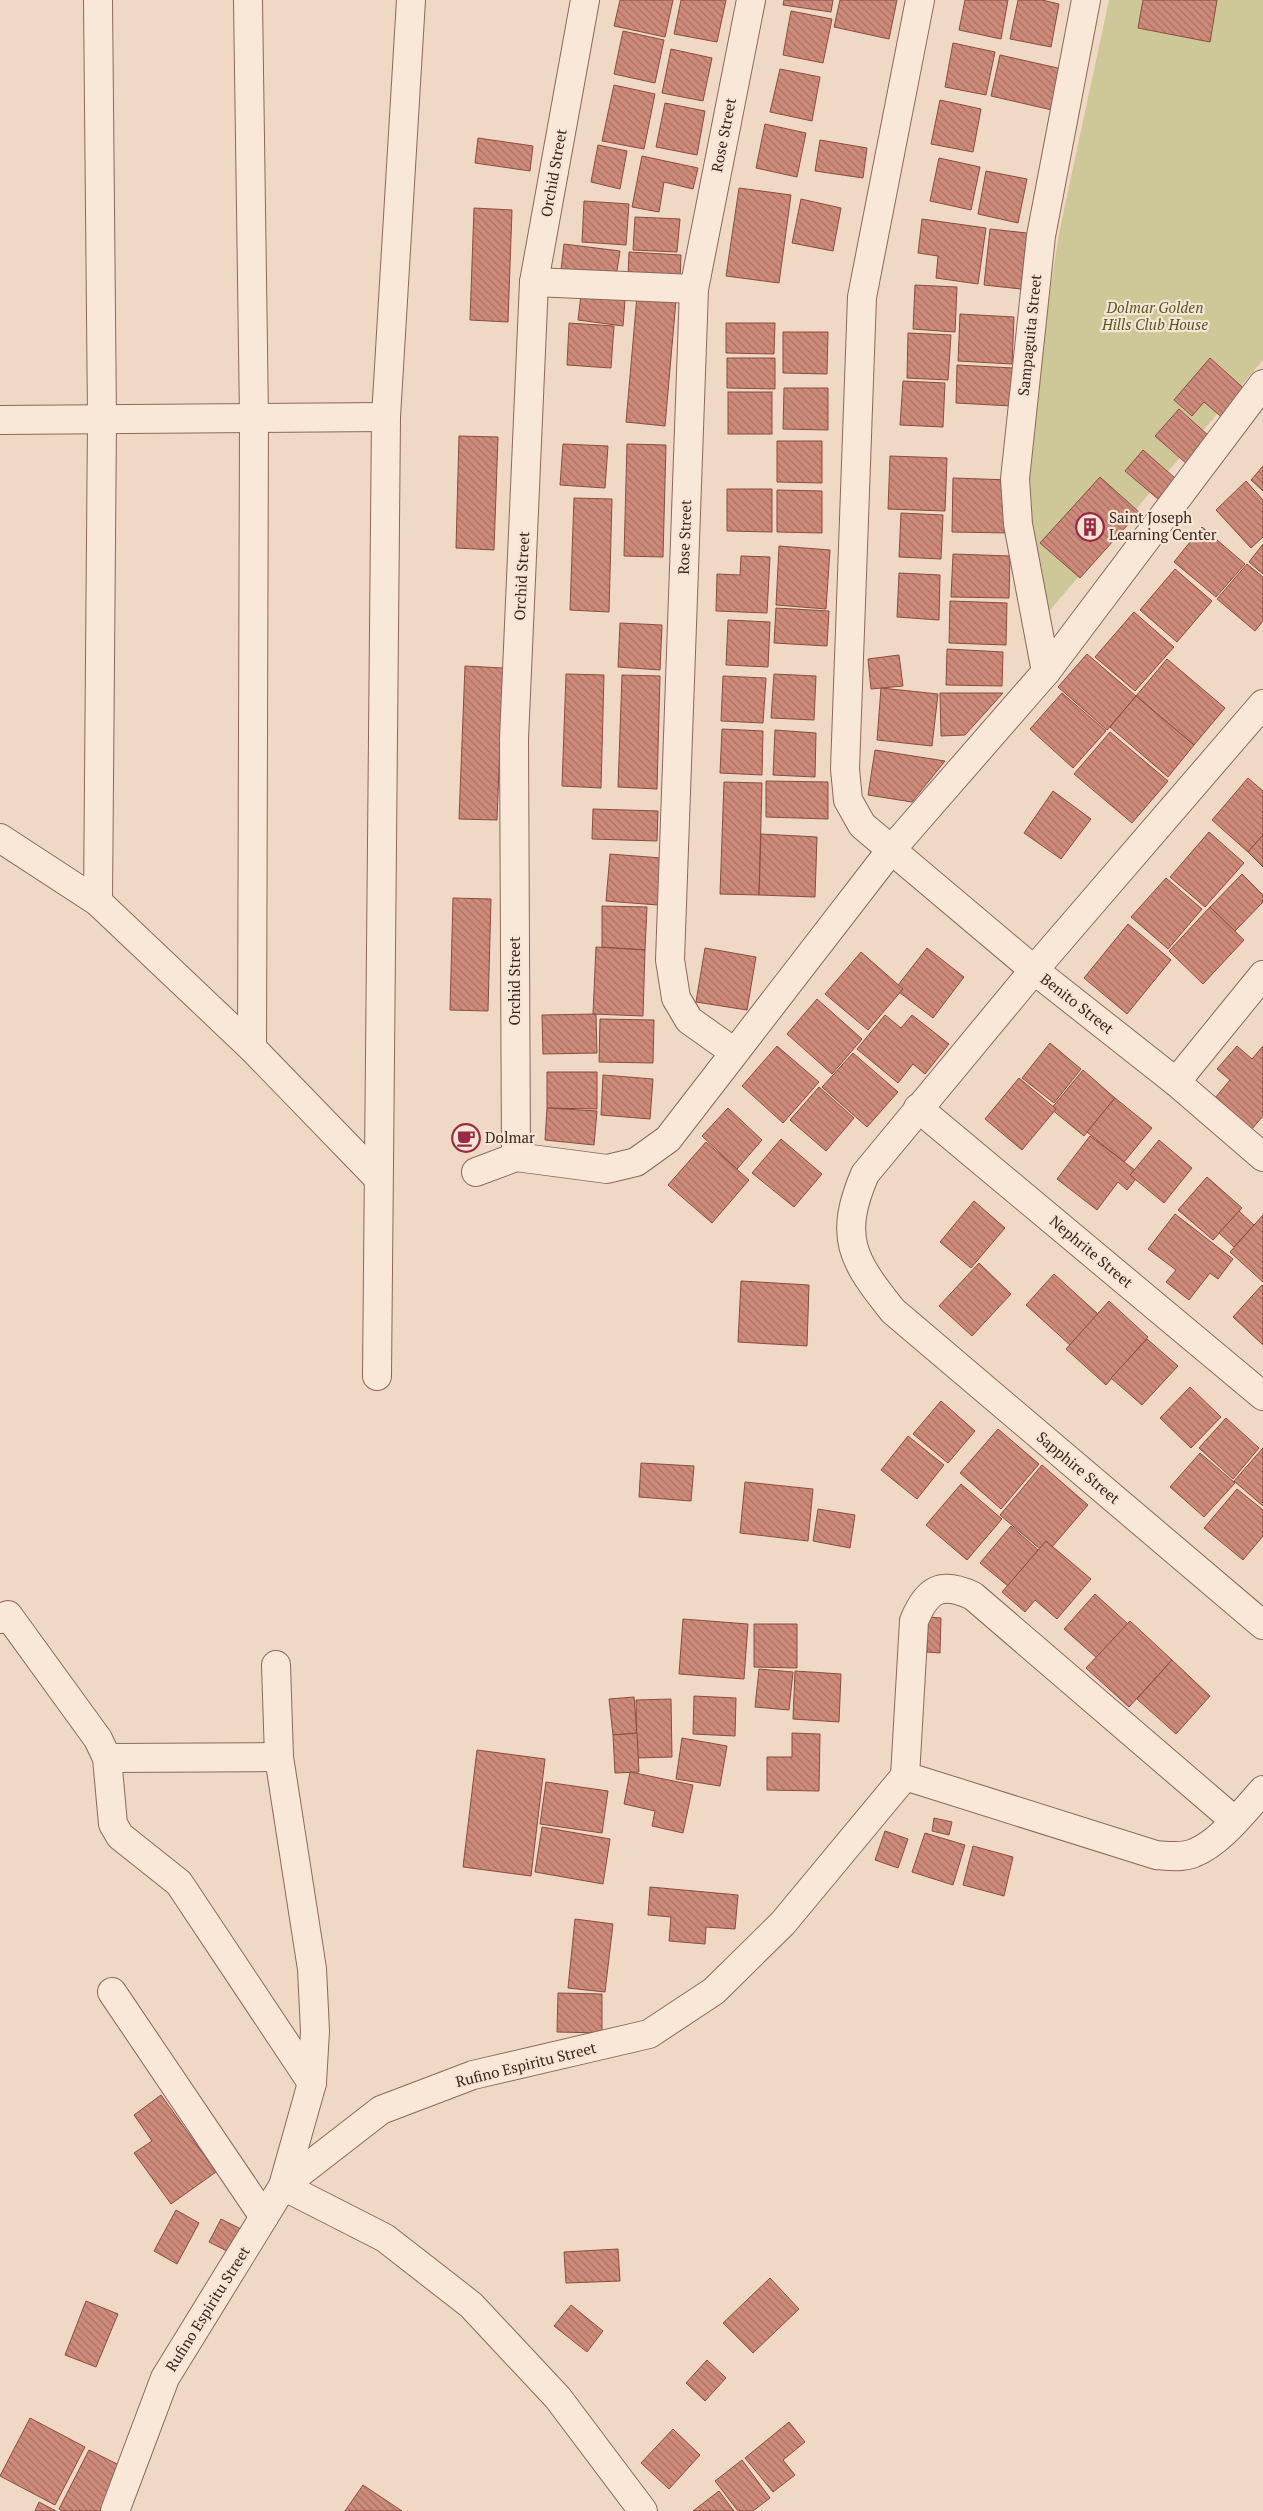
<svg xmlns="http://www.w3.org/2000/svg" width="1263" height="2511" font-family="'PT Serif',serif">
	<defs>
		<pattern id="building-back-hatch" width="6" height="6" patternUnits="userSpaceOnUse" patternTransform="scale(1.25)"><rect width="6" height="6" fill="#ce8a7a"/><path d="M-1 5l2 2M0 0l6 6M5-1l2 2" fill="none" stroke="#a87163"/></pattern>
	</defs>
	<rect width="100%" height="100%" fill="#efd9c5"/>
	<!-- green -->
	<polygon fill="#cec898" points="1109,0 1263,0 1263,360 1045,616 1022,474 1059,233"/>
	<!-- building -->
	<g fill="url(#building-back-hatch)" stroke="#8a4d40">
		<polygon points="620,0 673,0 665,37 614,26"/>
		<polygon points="681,0 726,0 717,42 674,34"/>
		<polygon points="784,0 833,0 831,12 783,5"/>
		<polygon points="840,0 897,0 889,39 834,27"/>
		<polygon points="965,0 1008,0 1001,39 959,30"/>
		<polygon points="1018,0 1042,0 1059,4 1051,47 1010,39"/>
		<polygon points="1143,0 1217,0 1210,42 1138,28"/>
		<polygon points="791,11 832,19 823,63 783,55"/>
		<polygon points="623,31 664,40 655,83 614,74"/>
		<polygon points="953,43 995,52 986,95 945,87"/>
		<polygon points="671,49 712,58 703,101 662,93"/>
		<polygon points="1000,55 1062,69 1052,110 991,96"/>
		<polygon points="780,69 820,77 812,121 770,112"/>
		<polygon points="614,85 655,94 644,149 602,141"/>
		<polygon points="940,100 981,109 973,152 931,144"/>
		<polygon points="665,103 705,111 697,155 656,147"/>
		<polygon points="765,124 806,133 797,177 756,168"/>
		<polygon points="478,138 533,146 530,171 475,163"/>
		<polygon points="820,140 867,148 863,178 815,171"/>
		<polygon points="598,145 627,151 620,189 591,182"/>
		<polygon points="642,156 698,168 693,189 664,182 659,212 632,207"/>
		<polygon points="939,158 980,167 971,210 930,201"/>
		<polygon points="986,171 1027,179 1018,223 978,214"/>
		<polygon points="739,188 791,195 779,283 726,276"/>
		<polygon points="801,199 841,208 833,251 792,243"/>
		<polygon points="584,201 629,204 626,245 582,242"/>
		<polygon points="474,208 512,210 508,322 470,320"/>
		<polygon points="635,217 680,219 677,252 633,250"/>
		<polygon points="922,219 986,228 978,284 936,278 938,256 918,253"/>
		<polygon points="990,229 1027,233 1021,289 984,285"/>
		<polygon points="564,244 620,251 616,277 561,270"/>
		<polygon points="629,252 681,255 680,279 628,276"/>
		<polygon points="915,285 957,287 955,332 913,329"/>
		<polygon points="581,295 625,300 623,326 578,320"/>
		<polygon points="637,296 676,300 665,426 626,422"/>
		<polygon points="960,314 1014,317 1012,364 958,361"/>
		<polygon points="569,323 614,326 611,368 567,365"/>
		<polygon points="726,323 775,323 774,354 726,353"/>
		<polygon points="783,332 828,332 827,374 783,373"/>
		<polygon points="908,333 951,335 948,380 907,378"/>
		<polygon points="727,358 775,358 775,389 727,388"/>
		<polygon points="1210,358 1249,393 1225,420 1204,402 1192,416 1174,400"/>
		<polygon points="957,365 1013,368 1012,406 956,403"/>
		<polygon points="903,381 945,383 943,427 900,425"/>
		<polygon points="784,388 828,388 828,430 783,429"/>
		<rect x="728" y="392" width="44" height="42"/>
		<polygon points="1179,409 1210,437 1187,464 1155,436"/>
		<polygon points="459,436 498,437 494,550 456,548"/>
		<polygon points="777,441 822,441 822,483 777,482"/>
		<polygon points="563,444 608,446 605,488 560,485"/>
		<polygon points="627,444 666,445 663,557 624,556"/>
		<polygon points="1143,450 1175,478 1158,499 1125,471"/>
		<polygon points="890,456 947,458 945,511 888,509"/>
		<polygon points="1263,466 1263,491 1251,480"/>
		<polygon points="1100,477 1139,512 1080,578 1040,543"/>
		<polygon points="953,478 1010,480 1009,533 952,532"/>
		<polygon points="1246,481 1263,500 1263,537 1251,548 1216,510"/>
		<polygon points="727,489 772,489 772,532 727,531"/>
		<polygon points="777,490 822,491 822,533 777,532"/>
		<polygon points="574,498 612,499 609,612 570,610"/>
		<polygon points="901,513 943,515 941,559 899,557"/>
		<polygon points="1202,527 1245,564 1216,597 1174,562"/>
		<polygon points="1263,544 1263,574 1249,562"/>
		<polygon points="779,546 830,550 826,609 776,605"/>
		<polygon points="953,554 1010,556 1009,598 951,597"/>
		<polygon points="741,556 770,557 767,613 716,611 717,574 740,575"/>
		<polygon points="1247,564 1263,577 1263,621 1255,631 1217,599"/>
		<polygon points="1175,569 1212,601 1177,642 1140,610"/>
		<polygon points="899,573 940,575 939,620 897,617"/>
		<polygon points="950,601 1007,603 1006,645 949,643"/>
		<polygon points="776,608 829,611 827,646 774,643"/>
		<polygon points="1134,612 1174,647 1135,691 1095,657"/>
		<polygon points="728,620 770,622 768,667 726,665"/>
		<polygon points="620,623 662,625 660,670 618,667"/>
		<polygon points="947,649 1003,652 1002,686 946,685"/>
		<polygon points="1087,654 1136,696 1107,730 1058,687"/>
		<polygon points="899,655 903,686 871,689 868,659"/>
		<polygon points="1167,659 1225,708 1194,745 1136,696"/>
		<polygon points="465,666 503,668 497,820 459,819"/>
		<polygon points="566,674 604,675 601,788 562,786"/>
		<polygon points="774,674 816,676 814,720 771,718"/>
		<polygon points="622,675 660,676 657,789 618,787"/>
		<polygon points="723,676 766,678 763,723 721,721"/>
		<polygon points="881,688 938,694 932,746 877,740"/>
		<polygon points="940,693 1003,693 965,735 941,736"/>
		<polygon points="1062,693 1106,731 1073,768 1030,729"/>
		<polygon points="1136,696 1194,745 1168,777 1110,727"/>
		<polygon points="722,729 763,731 762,775 720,773"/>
		<polygon points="775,730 816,733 815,777 773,775"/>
		<polygon points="1110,732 1168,781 1132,823 1074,774"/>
		<polygon points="875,750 945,761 912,802 868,795"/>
		<polygon points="1248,778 1263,791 1263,835 1248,852 1212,820"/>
		<polygon points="766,781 828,782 828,819 766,817"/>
		<polygon points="724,782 762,783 759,895 720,894"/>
		<polygon points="1053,791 1091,819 1061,859 1024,833"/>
		<polygon points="593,809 658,811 657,841 592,839"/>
		<polygon points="1209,832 1244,863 1205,907 1170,877"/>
		<polygon points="761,834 817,837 815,897 759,895"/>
		<polygon points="1263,835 1263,867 1248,852"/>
		<polygon points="610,854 661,858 658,905 606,901"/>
		<polygon points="1242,874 1263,895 1263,902 1235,931 1210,907"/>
		<polygon points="1166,878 1202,909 1168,949 1131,917"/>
		<polygon points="453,898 491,899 488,1011 450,1010"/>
		<polygon points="602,906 647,907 645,950 602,947"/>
		<polygon points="1210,907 1244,940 1203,984 1169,951"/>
		<polygon points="1128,924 1171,960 1127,1014 1084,978"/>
		<polygon points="596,947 645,950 643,1016 593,1014"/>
		<polygon points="705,948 756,957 747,1010 696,1002"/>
		<polygon points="927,948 964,977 933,1018 895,989"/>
		<polygon points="861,952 903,989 868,1030 825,994"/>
		<polygon points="817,999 862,1039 832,1074 787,1034"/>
		<polygon points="596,1014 597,1053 543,1054 542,1015"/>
		<polygon points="885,1015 901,1028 912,1015 949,1044 925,1074 913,1064 898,1083 857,1049"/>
		<polygon points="600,1019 654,1020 653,1063 599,1062"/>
		<polygon points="1050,1043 1081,1069 1054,1103 1022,1078"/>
		<polygon points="777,1046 819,1082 783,1123 742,1086"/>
		<polygon points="1237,1046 1252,1059 1263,1046 1263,1116 1251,1130 1215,1098 1230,1080 1217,1069"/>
		<polygon points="853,1053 898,1092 867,1127 822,1087"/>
		<polygon points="1083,1070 1115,1098 1084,1136 1051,1109"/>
		<polygon points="547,1072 597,1072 597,1109 547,1108"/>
		<polygon points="603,1075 653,1079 650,1119 601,1115"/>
		<polygon points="1019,1078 1056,1109 1022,1150 985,1119"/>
		<polygon points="819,1087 854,1118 826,1151 790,1120"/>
		<polygon points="1115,1098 1152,1128 1124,1162 1087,1132"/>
		<polygon points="547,1108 597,1111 594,1145 545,1140"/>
		<polygon points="728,1108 762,1140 737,1169 702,1136"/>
		<polygon points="1090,1136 1140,1174 1127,1190 1118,1182 1097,1210 1057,1179"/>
		<polygon points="781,1139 822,1174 794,1207 752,1173"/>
		<polygon points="1159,1140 1192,1168 1164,1203 1130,1175"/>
		<polygon points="706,1142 749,1180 712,1223 668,1185"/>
		<polygon points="1207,1177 1242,1208 1213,1240 1178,1210"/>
		<polygon points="974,1201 1005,1228 971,1268 940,1242"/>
		<polygon points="1239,1211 1254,1225 1234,1247 1219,1233"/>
		<polygon points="1175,1214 1233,1259 1218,1279 1210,1273 1189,1300 1166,1282 1176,1270 1148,1249"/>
		<polygon points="1263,1215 1263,1282 1230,1252"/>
		<polygon points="979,1263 1011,1294 972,1336 939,1306"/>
		<polygon points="1054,1274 1098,1314 1070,1345 1026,1305"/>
		<polygon points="741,1281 809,1285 807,1346 738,1342"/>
		<polygon points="1262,1285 1263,1286 1263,1345 1233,1317"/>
		<polygon points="1109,1301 1148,1337 1106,1385 1066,1349"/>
		<polygon points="1147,1339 1178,1366 1142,1405 1111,1378"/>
		<polygon points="1190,1387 1221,1417 1191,1448 1160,1418"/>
		<polygon points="941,1401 975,1431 948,1463 913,1434"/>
		<polygon points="1226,1418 1259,1448 1233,1479 1199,1448"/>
		<polygon points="998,1429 1039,1464 1001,1509 960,1473"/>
		<polygon points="908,1436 944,1465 917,1499 881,1470"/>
		<polygon points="1263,1448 1263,1506 1234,1481"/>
		<polygon points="1200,1453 1235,1483 1204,1517 1170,1487"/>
		<polygon points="641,1463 694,1466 691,1501 639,1497"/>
		<polygon points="1042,1465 1088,1505 1046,1554 1000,1515"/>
		<polygon points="745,1482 813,1489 808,1541 740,1533"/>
		<polygon points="961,1484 1002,1519 967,1560 926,1525"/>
		<polygon points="1237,1489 1263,1510 1263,1536 1243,1560 1204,1528"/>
		<polygon points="818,1509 855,1515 850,1548 813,1541"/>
		<polygon points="1011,1526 1038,1550 1008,1586 980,1563"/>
		<polygon points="1046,1541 1091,1579 1057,1619 1035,1600 1025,1612 1002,1592"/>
		<polygon points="1095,1594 1128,1624 1097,1658 1064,1629"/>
		<polygon points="928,1617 941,1618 940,1653 927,1652"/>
		<polygon points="683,1619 748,1624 744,1679 679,1674"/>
		<polygon points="1130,1621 1172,1660 1129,1707 1086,1668"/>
		<polygon points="754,1624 797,1624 797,1668 754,1667"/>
		<polygon points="1172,1660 1210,1696 1176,1734 1137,1699"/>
		<polygon points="759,1669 793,1672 789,1710 755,1707"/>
		<polygon points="795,1671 841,1674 839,1722 793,1719"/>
		<polygon points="694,1696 736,1698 735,1736 693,1734"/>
		<polygon points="634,1697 637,1733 613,1735 609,1699"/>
		<polygon points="671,1699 672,1757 637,1758 636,1700"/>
		<polygon points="637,1733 639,1772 615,1773 613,1735"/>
		<polygon points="792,1733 820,1734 819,1791 767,1790 767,1757 792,1757"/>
		<polygon points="682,1738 727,1746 720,1786 676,1779"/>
		<polygon points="477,1750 545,1759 531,1876 463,1867"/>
		<polygon points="630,1772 693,1785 683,1833 652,1826 655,1811 624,1804"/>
		<polygon points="546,1782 608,1791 602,1833 540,1824"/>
		<polygon points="934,1818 952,1822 949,1835 932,1831"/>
		<polygon points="542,1827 610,1839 603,1884 535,1872"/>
		<polygon points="885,1831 908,1839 898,1868 875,1860"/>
		<polygon points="925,1833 965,1845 953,1885 912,1872"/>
		<polygon points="973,1846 1013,1857 1004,1896 963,1885"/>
		<polygon points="650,1887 738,1895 735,1929 706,1927 705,1944 669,1941 671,1917 648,1915"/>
		<polygon points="575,1919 613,1924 605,1992 568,1988"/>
		<polygon points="558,1993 602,1994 602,2033 557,2032"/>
		<polygon points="161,2095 216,2172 171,2204 134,2153 152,2141 134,2115"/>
		<polygon points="176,2210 199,2223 177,2264 154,2251"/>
		<polygon points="221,2219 243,2230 231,2253 209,2242"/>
		<polygon points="618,2249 620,2281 566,2283 564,2252"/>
		<polygon points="770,2278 799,2309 753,2353 723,2323"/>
		<polygon points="86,2301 118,2314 96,2367 65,2355"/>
		<polygon points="571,2305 603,2331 587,2352 554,2326"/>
		<polygon points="707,2360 726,2378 705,2401 686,2383"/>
		<polygon points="30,2418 85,2447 55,2505 0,2476"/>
		<polygon points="789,2422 805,2442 783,2460 795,2475 773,2492 745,2458"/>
		<polygon points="673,2429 700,2455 669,2489 641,2463"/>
		<polygon points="89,2450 125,2468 103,2511 62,2511 59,2509"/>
		<polygon points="742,2460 770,2498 753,2511 738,2511 715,2481"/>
		<polygon points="363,2485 402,2511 345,2511"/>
		<polygon points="719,2491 734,2511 693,2511"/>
		<polygon points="39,2502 56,2511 35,2511"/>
	</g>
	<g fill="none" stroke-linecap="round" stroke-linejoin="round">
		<defs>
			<g id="minor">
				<polyline points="248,0 254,418 252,1048"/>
				<polyline points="920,0 862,297 845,769 848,800 862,825 1034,970 1176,1082 1263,1157"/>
				<polyline points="534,282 694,289"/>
				<polyline points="0,420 386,417"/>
				<polyline points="1046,672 1018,524 1015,479 1041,236 1086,0"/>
				<path d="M 1263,704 L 1034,970 L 865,1174 C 838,1237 852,1260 893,1311 L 1263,1625"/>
				<polyline points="0,838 98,902 252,1048 377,1177"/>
				<polyline points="98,902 102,419 98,0"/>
				<polyline points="734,1052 689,1020 676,998 670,960 694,289 751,0"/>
				<polyline points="1176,1082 1263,975"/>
				<polyline points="918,1108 1263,1396"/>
				<polyline points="516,1157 514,739 534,282 585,0"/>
				<polyline points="476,1172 516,1157 607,1169 636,1162 668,1139 891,850 1046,672 1263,384"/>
				<polyline points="377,1376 386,417 411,0"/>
				<polyline points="0,1619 8,1615 98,1739 107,1758 113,1824 120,1836 179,1883 312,2083"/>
				<polyline points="276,1665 279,1757 312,1969 315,2031 312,2083 283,2186 385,2238 471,2305 558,2398 643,2511"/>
				<polyline points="107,1758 279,1757"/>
				<path d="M 1235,1821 L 973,1596 C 941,1581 927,1589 914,1621 L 905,1776 L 1156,1855 C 1169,1856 1182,1858 1194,1853 C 1220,1843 1245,1810 1263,1790"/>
				<polyline points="112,1992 264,2217"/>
				<polyline points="115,2511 165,2378 283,2186 381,2110 473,2075 649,2034 714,1991 783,1923 905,1776"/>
			</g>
		</defs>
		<!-- minor casing -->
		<use href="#minor" stroke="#8a695a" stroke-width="30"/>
		<!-- minor -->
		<use href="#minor" stroke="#f9e8d8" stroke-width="28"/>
	</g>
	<!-- icons -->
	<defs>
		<symbol id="building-ring" viewBox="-11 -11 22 22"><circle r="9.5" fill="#f6e5d4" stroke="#9a2943" stroke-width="1.5"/><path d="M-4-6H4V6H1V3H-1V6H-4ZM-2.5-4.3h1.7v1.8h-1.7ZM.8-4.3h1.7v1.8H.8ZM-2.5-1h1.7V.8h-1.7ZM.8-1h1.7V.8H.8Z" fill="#9a2943"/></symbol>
		<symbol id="cafe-ring" viewBox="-11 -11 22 22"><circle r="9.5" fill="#f6e5d4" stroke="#9a2943" stroke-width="1.5"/><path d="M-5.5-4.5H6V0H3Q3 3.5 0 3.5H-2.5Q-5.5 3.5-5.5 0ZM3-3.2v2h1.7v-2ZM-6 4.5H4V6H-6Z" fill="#9a2943"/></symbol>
	</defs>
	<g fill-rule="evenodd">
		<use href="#building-ring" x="1074" y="511" width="32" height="32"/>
		<use href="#cafe-ring" x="450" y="1122" width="32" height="32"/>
	</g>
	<g text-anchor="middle" stroke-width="4.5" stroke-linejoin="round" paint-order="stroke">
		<!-- street labels -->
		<g font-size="15" fill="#3a261f" stroke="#f6e5d4">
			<text transform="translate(724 135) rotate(-79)" y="5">Rose Street</text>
			<text transform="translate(554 173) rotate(-80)" y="5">Orchid Street</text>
			<text transform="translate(1030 335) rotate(-84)" y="5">Sampaguita Street</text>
			<text transform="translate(685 537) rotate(-88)" y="5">Rose Street</text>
			<text transform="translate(522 576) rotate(-87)" y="5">Orchid Street</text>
			<text transform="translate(515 981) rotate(-90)" y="5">Orchid Street</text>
			<text transform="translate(1077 1004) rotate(38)" y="5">Benito Street</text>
			<text transform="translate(1091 1252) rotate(40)" y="5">Nephrite Street</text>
			<text transform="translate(1078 1468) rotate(40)" y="5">Sapphire Street</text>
			<text transform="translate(526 2065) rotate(-14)" y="5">Rufino Espiritu Street</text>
			<text transform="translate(208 2309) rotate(-58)" y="5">Rufino Espiritu Street</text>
		</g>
		<!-- park labels -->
		<g font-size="15" font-style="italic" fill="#555725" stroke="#f6e5d4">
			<text x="1155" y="313">Dolmar Golden<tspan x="1155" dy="17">Hills Club House</tspan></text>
		</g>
		<!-- poi labels -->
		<g font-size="15" fill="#3a261f" stroke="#f6e5d4" text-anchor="start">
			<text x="1109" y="523">Saint Joseph<tspan x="1109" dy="17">Learning Center</tspan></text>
			<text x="485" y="1143">Dolmar</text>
		</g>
	</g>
</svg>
